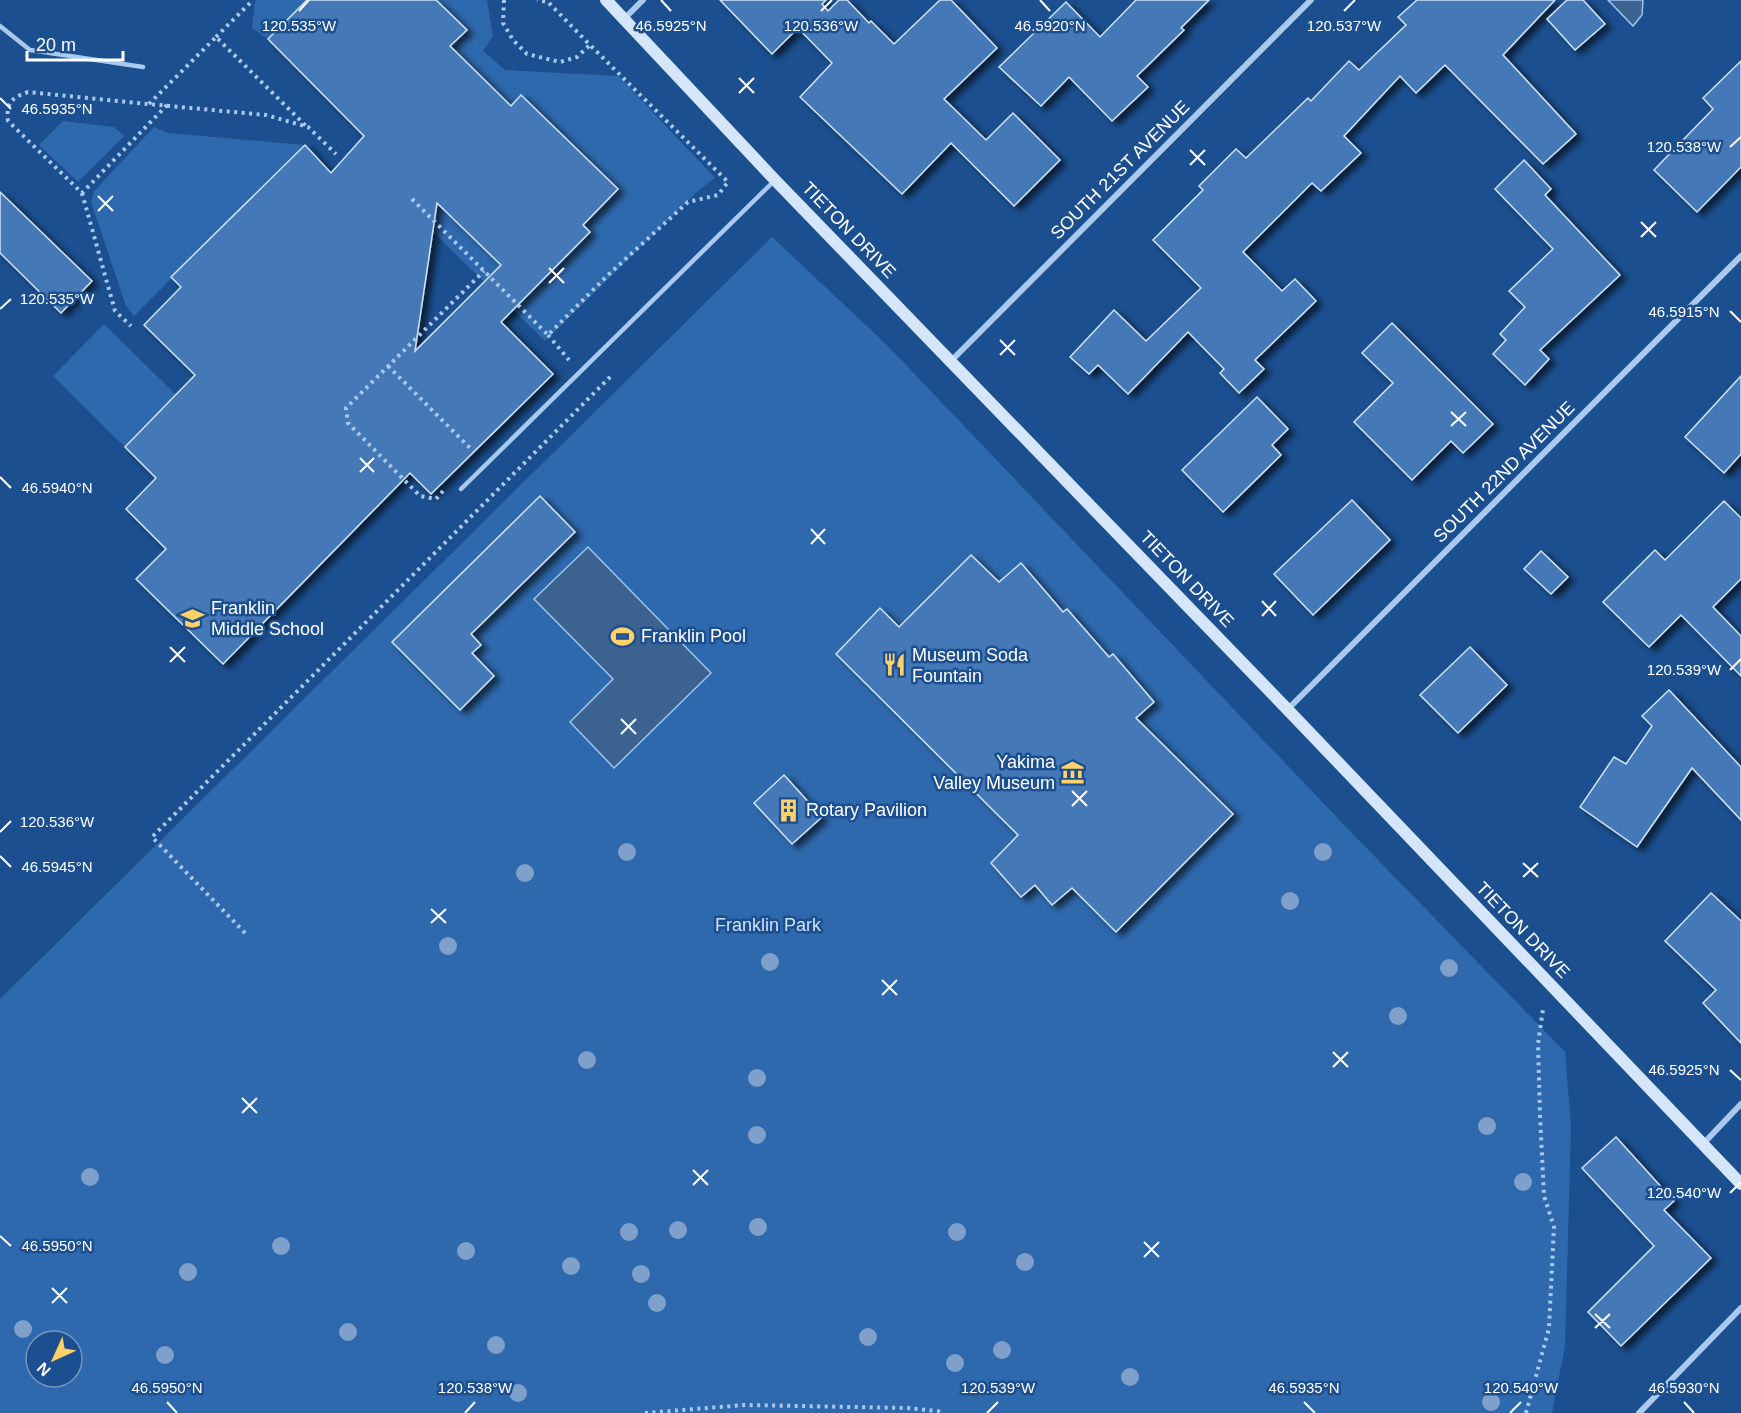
<svg xmlns="http://www.w3.org/2000/svg" width="1741" height="1413" font-family="Helvetica,sans-serif">
	<defs>
		<filter id="shadow"><feDropShadow dx="6" dy="4" stdDeviation="3" flood-color="#0009"/></filter>
	</defs>
	<rect width="100%" height="100%" fill="#1b4f8f"/>
	<!-- green -->
	<g fill="#2e69ad" fill-rule="evenodd">
		<polygon points="257,0 307,0 268,39 252,28 255,2"/>
		<polygon points="436,0 487,0 493,36 483,51 505,70 619,76 715,178 699,190 545,341 399,199 416,181 583,225 617,189 522,96 511,106 450,46 466,30"/>
		<polygon points="63,121 114,127 124,136 78,182 39,145"/>
		<polygon points="154,127 168,133 305,145 134,316 126,306 91,202 94,191"/>
		<path d="M 772,237 L 887,345 L 1348,829 L 1565,1052 L 1571,1125 L 1565,1346 L 1552,1413 L 0,1413 L 0,999 ZM 36,1341 L 72,1341 L 72,1377 L 36,1377 Z"/>
		<polygon points="104,324 176,395 125,447 53,376"/>
	</g>
	<!-- water -->
	<g fill="#3c6290" stroke="#9cc4f0" stroke-width="1.5">
		<polygon points="1608,0 1643,0 1642,15 1633,26"/>
		<polygon points="588,547 711,673 614,768 570,722 613,679 534,599"/>
	</g>
	<!-- building -->
	<g fill="#4478b7" stroke="#cfe3fa" stroke-width="1.5" fill-rule="evenodd" filter="url(#shadow)">
		<path d="M 307,0 L 436,0 L 467,30 L 450,46 L 511,106 L 521,95 L 618,189 L 583,225 L 590,232 L 501,322 L 553,374 L 431,494 L 410,473 L 223,664 L 136,579 L 166,549 L 126,509 L 156,478 L 125,447 L 195,375 L 144,325 L 181,287 L 171,277 L 305,145 L 331,173 L 364,136 L 268,39 ZM 437,203 L 501,265 L 415,351 Z"/>
		<polygon points="720,0 826,0 822,4 828,11 839,0 847,0 869,23 871,21 894,44 940,0 951,0 997,48 944,99 986,140 1013,113 1060,160 1014,206 951,143 902,194 800,97 832,63 798,28 772,54"/>
		<polygon points="1136,0 1209,0 1181,28 1184,30 1137,76 1148,87 1112,121 1069,77 1041,106 999,67 1066,2 1100,37"/>
		<polygon points="1417,0 1555,0 1503,55 1576,134 1543,164 1445,65 1416,93 1400,76 1344,136 1361,153 1321,191 1312,183 1243,252 1282,291 1295,279 1316,301 1255,360 1264,369 1239,393 1220,373 1224,369 1188,332 1128,394 1098,365 1089,374 1070,357 1114,310 1146,341 1201,288 1153,240 1203,190 1199,186 1236,149 1246,158 1308,98 1311,101 1349,61 1359,70 1406,25 1398,17"/>
		<polygon points="1567,0 1583,0 1605,24 1575,50 1547,19"/>
		<polygon points="1741,61 1741,167 1697,212 1654,170 1713,109 1703,98"/>
		<polygon points="1524,160 1551,189 1545,195 1620,275 1540,350 1549,359 1525,385 1493,354 1506,340 1500,334 1525,307 1509,291 1553,249 1495,189"/>
		<polygon points="0,192 92,281 61,313 0,253"/>
		<polygon points="1392,323 1493,424 1463,453 1451,441 1412,480 1354,422 1393,383 1362,353"/>
		<polygon points="1741,376 1741,454 1724,473 1685,437"/>
		<polygon points="1257,397 1288,429 1272,445 1281,455 1223,512 1182,470"/>
		<polygon points="540,496 575,532 471,634 481,645 472,653 494,676 460,710 392,642"/>
		<polygon points="1352,500 1390,540 1313,615 1274,574"/>
		<polygon points="1724,501 1741,518 1741,579 1713,607 1741,636 1741,676 1681,615 1649,647 1603,602 1655,550 1665,560"/>
		<polygon points="1541,551 1568,577 1551,594 1524,569"/>
		<polygon points="971,555 999,582 1021,563 1063,612 1067,609 1109,657 1113,654 1154,702 1136,718 1233,814 1116,932 1072,888 1052,905 1035,885 1021,897 991,863 1018,835 836,654 880,608 899,627"/>
		<polygon points="1470,647 1507,685 1458,733 1420,695"/>
		<polygon points="1669,690 1741,767 1741,820 1692,768 1637,847 1580,807 1614,757 1626,764 1652,726 1642,716"/>
		<polygon points="784,775 822,817 792,844 754,803"/>
		<polygon points="1711,893 1741,921 1741,1043 1703,1003 1716,990 1665,941"/>
		<polygon points="1616,1137 1674,1201 1664,1210 1711,1258 1621,1346 1588,1312 1654,1246 1582,1168"/>
	</g>
	<g fill="none" stroke-linecap="round" stroke-linejoin="round">
		<!-- path -->
		<g stroke="#a9c9ee" stroke-width="4" stroke-dasharray="3 4.5" stroke-linecap="butt">
			<polyline points="504,0 503,23 513,40 527,54 560,62 577,57 590,45 548,2 537,0"/>
			<polyline points="216,37 253,0"/>
			<polyline points="149,104 216,37 307,127"/>
			<path d="M 167,105 L 82,193 L 8,121 C 6,103 11,98 28,92 L 148,104 L 266,115 L 308,127 L 336,154"/>
			<polyline points="82,193 115,311 131,326"/>
			<polyline points="412,199 548,335 608,275 688,202 718,195 728,182 590,45"/>
			<polyline points="548,335 569,360"/>
			<polyline points="388,366 473,451"/>
			<polyline points="443,491 436,499 420,496 348,423 346,408 484,271"/>
			<polyline points="245,933 152,837 611,376"/>
			<polyline points="645,1413 745,1405 908,1408 938,1411 943,1413"/>
			<polyline points="1526,1413 1549,1328 1554,1227 1544,1196 1540,1115 1538,1044 1543,1009"/>
		</g>
		<!-- lane -->
		<g stroke="#a9c9ee" stroke-width="4.5">
			<polyline points="0,26 30,50 143,67"/>
			<polyline points="461,489 773,182"/>
		</g>
		<!-- street -->
		<g stroke="#a9c9ee" stroke-width="6">
			<polyline points="624,19 643,0"/>
			<polyline points="951,361 1311,0"/>
			<polyline points="1288,709 1741,256"/>
			<polyline points="1703,1144 1741,1104"/>
			<polyline points="1639,1413 1741,1308"/>
		</g>
		<!-- secondary -->
		<polyline stroke="#d6e6fa" stroke-width="12" points="606,0 775,180 1288,710 1741,1184"/>
	</g>
	<!-- trees -->
	<g fill="#7ea0ca">
		<circle cx="627" cy="852" r="9"/>
		<circle cx="1323" cy="852" r="9"/>
		<circle cx="525" cy="873" r="9"/>
		<circle cx="1290" cy="901" r="9"/>
		<circle cx="448" cy="946" r="9"/>
		<circle cx="770" cy="962" r="9"/>
		<circle cx="1449" cy="968" r="9"/>
		<circle cx="1398" cy="1016" r="9"/>
		<circle cx="587" cy="1060" r="9"/>
		<circle cx="757" cy="1078" r="9"/>
		<circle cx="1487" cy="1126" r="9"/>
		<circle cx="757" cy="1135" r="9"/>
		<circle cx="90" cy="1177" r="9"/>
		<circle cx="1523" cy="1182" r="9"/>
		<circle cx="758" cy="1227" r="9"/>
		<circle cx="678" cy="1230" r="9"/>
		<circle cx="629" cy="1232" r="9"/>
		<circle cx="957" cy="1232" r="9"/>
		<circle cx="281" cy="1246" r="9"/>
		<circle cx="466" cy="1251" r="9"/>
		<circle cx="1025" cy="1262" r="9"/>
		<circle cx="571" cy="1266" r="9"/>
		<circle cx="188" cy="1272" r="9"/>
		<circle cx="641" cy="1274" r="9"/>
		<circle cx="657" cy="1303" r="9"/>
		<circle cx="23" cy="1329" r="9"/>
		<circle cx="348" cy="1332" r="9"/>
		<circle cx="868" cy="1337" r="9"/>
		<circle cx="496" cy="1345" r="9"/>
		<circle cx="1002" cy="1350" r="9"/>
		<circle cx="165" cy="1355" r="9"/>
		<circle cx="955" cy="1363" r="9"/>
		<circle cx="1130" cy="1377" r="9"/>
		<circle cx="518" cy="1393" r="9"/>
		<circle cx="1491" cy="1402" r="9"/>
	</g>
	<!-- ticks -->
	<path fill="none" stroke="#fff" stroke-width="2" d="M 661,0 L 671,11M 1040,0 L 1050,11M 299,11 L 309,0M 821,11 L 832,0M 1344,11 L 1355,0M 739,78 L 754,93M 739,93 L 754,78M 0,98 L 11,109M 1730,147 L 1741,137M 1190,150 L 1205,165M 1190,165 L 1205,150M 98,196 L 113,211M 98,211 L 113,196M 1641,222 L 1656,237M 1641,237 L 1656,222M 549,268 L 564,283M 549,283 L 564,268M 0,309 L 11,299M 1730,311 L 1741,322M 1000,340 L 1015,355M 1000,355 L 1015,340M 1451,412 L 1466,426M 1451,426 L 1466,412M 360,458 L 374,472M 360,472 L 374,458M 0,477 L 11,488M 811,529 L 825,544M 811,544 L 825,529M 1262,601 L 1276,616M 1262,616 L 1276,601M 170,647 L 185,662M 170,662 L 185,647M 1730,670 L 1741,659M 621,719 L 636,734M 621,734 L 636,719M 1072,791 L 1087,806M 1072,806 L 1087,791M 0,832 L 11,821M 0,856 L 11,867M 1523,863 L 1538,877M 1523,877 L 1538,863M 431,909 L 446,923M 431,923 L 446,909M 882,980 L 897,995M 882,995 L 897,980M 1333,1052 L 1348,1067M 1333,1067 L 1348,1052M 1730,1070 L 1741,1080M 242,1098 L 257,1113M 242,1113 L 257,1098M 693,1170 L 708,1185M 693,1185 L 708,1170M 1730,1193 L 1741,1182M 0,1236 L 11,1246M 1144,1242 L 1159,1257M 1144,1257 L 1159,1242M 52,1288 L 67,1303M 52,1303 L 67,1288M 1595,1314 L 1610,1328M 1595,1328 L 1610,1314M 167,1402 L 177,1413M 1304,1402 L 1315,1413M 1684,1402 L 1694,1413M 465,1413 L 475,1402M 987,1413 L 998,1402M 1510,1413 L 1521,1402"/>
	<!-- icons -->
	<defs>
		<symbol id="school-bare" viewBox="-9 -9 18 18"><path d="M0-5L7-2L0 1L-7-2ZM-4 1L0 2.5L4 1V4Q0 6-4 4Z" fill="#ffd166" stroke="#1b4f8f" stroke-width="2.5" paint-order="stroke"/></symbol>
		<symbol id="stadium-bare" viewBox="-9 -9 18 18"><path d="M0-5a6.5 5 0 1 0 0 10a6.5 5 0 1 0 0-10ZM-3.5-1.8h7v3.6h-7Z" fill="#ffd166" stroke="#1b4f8f" stroke-width="2.5" paint-order="stroke"/></symbol>
		<symbol id="restaurant-bare" viewBox="-9 -9 18 18"><path d="M-5-6h1v4h1v-4h1v4h1v-4h1v5L-1.5 .5V6h-2V.5L-5-1ZM5-6V6H3V1.5H1.5Q1.5-4 5-6Z" fill="#ffd166" stroke="#1b4f8f" stroke-width="2.5" paint-order="stroke"/></symbol>
		<symbol id="museum-bare" viewBox="-9 -9 18 18"><path d="M0-6L6-3V-2H-6V-3ZM-5-1h2V3h-2ZM-1-1h2V3h-2ZM3-1h2V3H3ZM-6 4H6V6H-6Z" fill="#ffd166" stroke="#1b4f8f" stroke-width="2.5" paint-order="stroke"/></symbol>
		<symbol id="building-bare" viewBox="-9 -9 18 18"><path d="M-4-6H4V6H1V3H-1V6H-4ZM-2.5-4.3h1.7v1.8h-1.7ZM.8-4.3h1.7v1.8H.8ZM-2.5-1h1.7V.8h-1.7ZM.8-1h1.7V.8H.8Z" fill="#ffd166" stroke="#1b4f8f" stroke-width="2.5" paint-order="stroke"/></symbol>
	</defs>
	<g fill-rule="evenodd">
		<use href="#school-bare" x="176" y="602" width="33" height="33"/>
		<use href="#stadium-bare" x="606" y="620" width="33" height="33"/>
		<use href="#restaurant-bare" x="878" y="648" width="33" height="33"/>
		<use href="#museum-bare" x="1056" y="756" width="33" height="33"/>
		<use href="#building-bare" x="772" y="794" width="33" height="33"/>
	</g>
	<g text-anchor="middle" stroke-width="5" stroke-linejoin="round" paint-order="stroke">
		<!-- street labels -->
		<g font-size="18" fill="#fff" stroke="#1b4f8f">
			<text transform="translate(1120 170) rotate(-45)" y="6">SOUTH 21ST AVENUE</text>
			<text transform="translate(849 230) rotate(46)" y="6">TIETON DRIVE</text>
			<text transform="translate(1504 472) rotate(-45)" y="6">SOUTH 22ND AVENUE</text>
			<text transform="translate(1187 579) rotate(46)" y="6">TIETON DRIVE</text>
			<text transform="translate(1523 930) rotate(46)" y="6">TIETON DRIVE</text>
		</g>
		<!-- poi labels -->
		<g font-size="18" fill="#fff" stroke="#1b4f8f" text-anchor="start">
			<text x="211" y="614">Franklin<tspan x="211" dy="21">Middle School</tspan></text>
			<text x="641" y="642">Franklin Pool</text>
			<text x="912" y="661">Museum Soda<tspan x="912" dy="21">Fountain</tspan></text>
			<text x="1055" y="768" text-anchor="end">Yakima<tspan x="1055" dy="21">Valley Museum</tspan></text>
			<text x="806" y="816">Rotary Pavilion</text>
		</g>
		<!-- park labels -->
		<g font-size="18" fill="#cfe3fa" stroke="#1b4f8f">
			<text x="768" y="931">Franklin Park</text>
		</g>
	</g>
	<g font-size="15" text-anchor="middle" fill="#fff" stroke="#1b4f8f" stroke-width="5" stroke-linejoin="round" paint-order="stroke">
		<text x="299" y="31">120.535°W</text>
		<text x="671" y="31">46.5925°N</text>
		<text x="821" y="31">120.536°W</text>
		<text x="1050" y="31">46.5920°N</text>
		<text x="1344" y="31">120.537°W</text>
		<text x="57" y="114">46.5935°N</text>
		<text x="1684" y="152">120.538°W</text>
		<text x="57" y="304">120.535°W</text>
		<text x="1684" y="317">46.5915°N</text>
		<text x="57" y="493">46.5940°N</text>
		<text x="1684" y="675">120.539°W</text>
		<text x="57" y="827">120.536°W</text>
		<text x="57" y="872">46.5945°N</text>
		<text x="1684" y="1075">46.5925°N</text>
		<text x="1684" y="1198">120.540°W</text>
		<text x="57" y="1251">46.5950°N</text>
		<text x="475" y="1393">120.538°W</text>
		<text x="998" y="1393">120.539°W</text>
		<text x="1521" y="1393">120.540°W</text>
		<text x="167" y="1393">46.5950°N</text>
		<text x="1304" y="1393">46.5935°N</text>
		<text x="1684" y="1393">46.5930°N</text>
	</g>
	<!-- north arrow -->
	<g transform="translate(54 1359) rotate(225)"><circle r="28" fill="#1b4f8f" stroke="#7695bc" stroke-width="1.5"/>
	<path d="M0-4.5L10 22L0 15L-10 22Z" fill="#ffd166"/>
	<text y="-9" font-size="16" font-weight="bold" text-anchor="middle" fill="#ffffff">N</text>
	</g>
	<!-- scale -->
	<path d="M27 51v9h96v-9" fill="none" stroke="#ffffff" stroke-width="3"/>
	<text x="36" y="51" font-size="18" fill="#ffffff" stroke="#1b4f8f" stroke-width="4.5" paint-order="stroke">20 m</text>
</svg>
